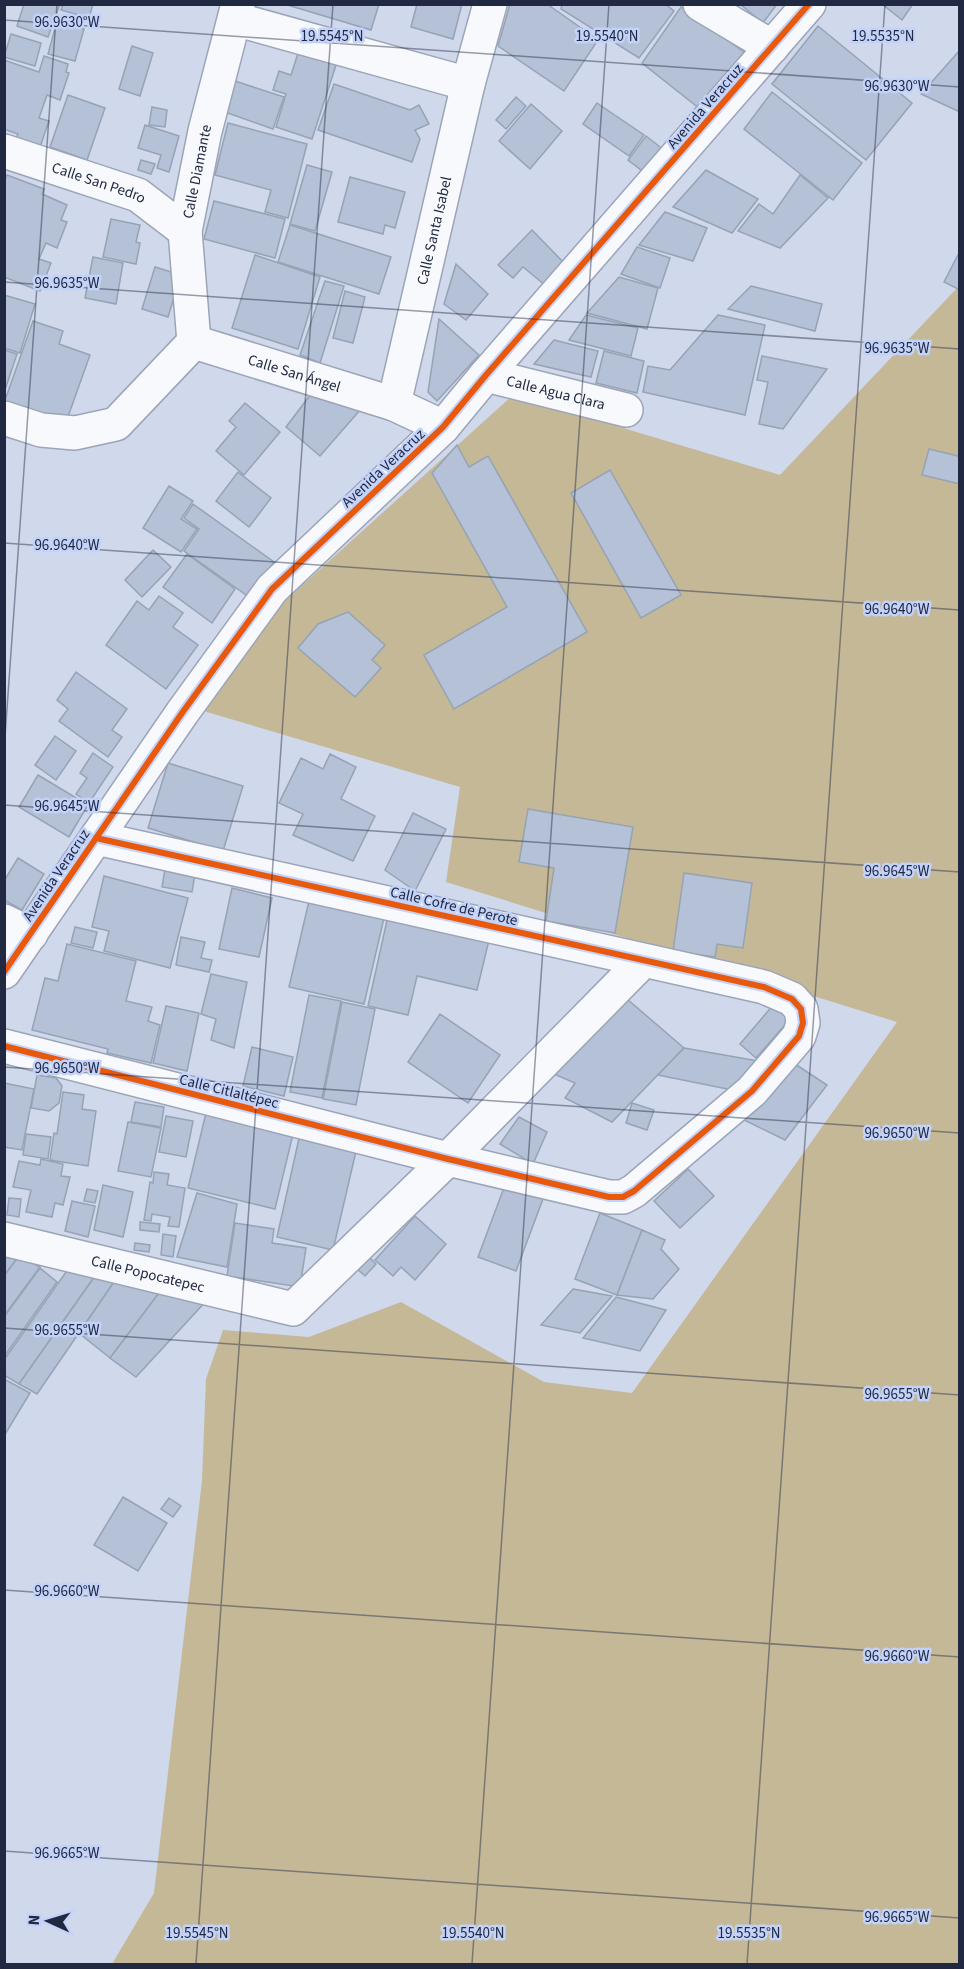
<svg xmlns="http://www.w3.org/2000/svg" width="964" height="1969" font-family="'Source Sans 3',sans-serif">
	<rect width="100%" height="100%" fill="#d0d8ec"/>
	<!-- green -->
	<polygon fill="#c5b897" points="959,286 959,1964 112,1964 154,1893 202,1481 206,1379 223,1330 309,1337 401,1302 544,1382 632,1393 897,1022 446,882 460,787 173,702 513,395 780,475"/>
	<!-- building -->
	<g fill="#b4c1d6" stroke="#95a3b5" stroke-width="1.5">
		<polygon points="24,4 60,4 48,37 17,26"/>
		<polygon points="63,4 93,4 89,18 61,10"/>
		<polygon points="284,4 379,4 371,30"/>
		<polygon points="417,4 462,4 453,39 411,27"/>
		<polygon points="510,4 547,4 598,40 564,91 498,46"/>
		<polygon points="562,4 665,4 674,11 639,58 561,9"/>
		<polygon points="740,4 777,4 763,23"/>
		<polygon points="882,4 913,4 902,20"/>
		<polygon points="681,7 744,52 700,109 642,63"/>
		<polygon points="57,21 84,29 75,61 48,54"/>
		<polygon points="818,26 912,103 866,160 772,84"/>
		<polygon points="11,34 41,43 35,66 4,57"/>
		<polygon points="132,46 153,53 140,96 119,89"/>
		<polygon points="300,47 338,59 312,139 276,127 286,94 273,90 279,71 291,75"/>
		<polygon points="960,50 960,112 921,94"/>
		<polygon points="44,56 68,64 66,72 69,73 60,100 47,95 39,118 49,121 40,147 16,138 18,134 4,129 4,60 39,72"/>
		<polygon points="235,81 284,97 273,129 225,112"/>
		<polygon points="334,84 410,110 419,105 429,124 415,130 420,139 412,162 318,130"/>
		<polygon points="772,92 862,163 833,200 744,129"/>
		<polygon points="68,95 105,108 87,160 50,147"/>
		<polygon points="516,97 526,106 506,129 496,120"/>
		<polygon points="597,103 644,135 629,156 583,124"/>
		<polygon points="531,104 562,131 530,169 499,141"/>
		<polygon points="152,107 167,110 165,127 149,125"/>
		<polygon points="228,123 307,144 288,218 265,212 271,190 215,175"/>
		<polygon points="145,125 179,136 169,172 157,168 161,155 138,148"/>
		<polygon points="646,136 664,150 645,173 628,160"/>
		<polygon points="141,160 155,164 151,174 138,170"/>
		<polygon points="307,165 332,172 315,231 290,224"/>
		<polygon points="706,170 758,199 732,233 673,207"/>
		<polygon points="7,175 44,189 42,194 67,205 61,220 67,222 57,248 46,243 39,259 51,263 40,291 4,277 4,182"/>
		<polygon points="800,175 828,198 780,248 738,231 759,204 773,214"/>
		<polygon points="350,177 405,192 395,228 385,225 383,234 338,222"/>
		<polygon points="214,201 285,219 275,258 204,239"/>
		<polygon points="665,212 707,228 693,261 639,245"/>
		<polygon points="111,219 140,225 136,242 140,243 136,264 103,257"/>
		<polygon points="290,225 391,257 379,294 278,262"/>
		<polygon points="532,230 566,265 545,285 523,267 513,278 498,265"/>
		<polygon points="637,247 670,258 660,288 621,274"/>
		<polygon points="960,251 960,290 944,282"/>
		<polygon points="255,255 320,277 298,349 232,328"/>
		<polygon points="93,257 123,263 116,304 85,298"/>
		<polygon points="456,264 488,294 466,320 444,304"/>
		<polygon points="155,267 181,275 168,317 142,309"/>
		<polygon points="619,277 658,288 647,329 587,313"/>
		<polygon points="325,281 344,286 320,363 300,355"/>
		<polygon points="751,286 822,304 815,331 728,309"/>
		<polygon points="345,291 365,297 353,343 333,338"/>
		<polygon points="4,295 35,304 20,353 4,348"/>
		<polygon points="586,315 638,328 631,356 569,340"/>
		<polygon points="718,315 765,325 745,415 643,392 648,366 670,370"/>
		<polygon points="439,319 479,355 437,401 428,392"/>
		<polygon points="33,321 63,331 59,344 90,355 65,425 4,403"/>
		<polygon points="554,340 598,351 591,377 534,364"/>
		<polygon points="4,350 17,354 4,393"/>
		<polygon points="604,351 644,361 637,393 596,383"/>
		<polygon points="762,356 827,369 783,429 759,424 768,382 757,380"/>
		<polygon points="311,394 360,410 320,456 286,427"/>
		<polygon points="245,403 280,432 244,475 216,451 236,427 229,421"/>
		<polygon points="457,445 469,467 488,456 587,632 454,709 424,655 507,607 432,473"/>
		<polygon points="929,449 958,456 960,449 960,484 922,475"/>
		<polygon points="610,470 681,595 641,618 571,493"/>
		<polygon points="238,472 271,498 249,527 216,501"/>
		<polygon points="169,486 193,501 181,519 197,529 181,552 143,528"/>
		<polygon points="193,504 274,562 249,597 184,551 199,529 184,518"/>
		<polygon points="153,550 171,567 142,597 125,580"/>
		<polygon points="187,554 235,589 212,623 163,587"/>
		<polygon points="159,596 183,613 173,627 198,645 166,689 106,645 137,601 149,610"/>
		<polygon points="348,612 385,645 372,660 381,668 355,697 298,648 318,624"/>
		<polygon points="76,672 127,709 112,730 122,737 108,757 59,721 68,709 57,700"/>
		<polygon points="55,736 76,751 56,780 35,765"/>
		<polygon points="93,753 113,767 89,803 76,794 87,778 80,773"/>
		<polygon points="330,754 356,767 341,799 375,816 353,861 293,835 303,814 279,803 301,758 323,769"/>
		<polygon points="168,763 243,786 223,851 148,828"/>
		<polygon points="38,775 88,805 69,837 19,807"/>
		<polygon points="528,809 633,827 615,933 546,921 554,868 519,862"/>
		<polygon points="413,813 446,829 415,891 385,870"/>
		<polygon points="18,858 44,874 22,910 4,900 4,881"/>
		<polygon points="165,869 195,874 192,892 162,887"/>
		<polygon points="684,873 752,883 743,948 717,944 715,957 673,951"/>
		<polygon points="104,876 188,898 170,968 104,951 109,931 92,927"/>
		<polygon points="232,888 272,898 259,957 219,949"/>
		<polygon points="309,901 384,918 364,1004 289,987"/>
		<polygon points="388,916 489,940 477,990 417,976 408,1015 368,1006"/>
		<polygon points="75,927 97,932 93,948 71,943"/>
		<polygon points="181,937 205,942 201,958 212,960 209,972 176,965"/>
		<polygon points="67,944 136,961 126,1001 152,1007 148,1021 160,1025 151,1063 107,1053 108,1049 32,1030 45,978 58,981"/>
		<polygon points="211,974 247,982 234,1048 211,1040 216,1019 201,1014"/>
		<polygon points="309,995 341,1001 322,1098 290,1092"/>
		<polygon points="780,997 797,1011 756,1058 740,1044"/>
		<polygon points="627,999 684,1048 612,1122 565,1098 575,1083 554,1074"/>
		<polygon points="342,1002 375,1009 356,1105 323,1099"/>
		<polygon points="166,1006 199,1013 187,1071 153,1063"/>
		<polygon points="440,1014 500,1055 468,1103 408,1062"/>
		<polygon points="252,1047 293,1057 284,1096 243,1086"/>
		<polygon points="684,1048 764,1062 737,1091 658,1075"/>
		<polygon points="792,1062 827,1085 785,1140 738,1117"/>
		<polygon points="37,1075 56,1078 62,1086 59,1103 49,1111 31,1108"/>
		<polygon points="4,1083 34,1089 22,1150 4,1147"/>
		<polygon points="63,1092 84,1095 82,1109 96,1111 88,1166 50,1160 54,1133 57,1134"/>
		<polygon points="135,1102 164,1107 161,1127 131,1122"/>
		<polygon points="632,1103 654,1110 647,1130 626,1123"/>
		<polygon points="206,1113 293,1134 275,1209 188,1188"/>
		<polygon points="166,1116 193,1121 186,1157 159,1152"/>
		<polygon points="519,1117 547,1132 533,1164 500,1144"/>
		<polygon points="128,1122 161,1128 151,1177 118,1171"/>
		<polygon points="26,1134 51,1137 48,1159 23,1155"/>
		<polygon points="300,1134 357,1147 333,1250 277,1237"/>
		<polygon points="41,1159 63,1164 61,1176 70,1177 63,1205 55,1203 52,1217 26,1212 31,1190 13,1187 19,1161 40,1165"/>
		<polygon points="688,1169 714,1196 680,1228 654,1201"/>
		<polygon points="154,1172 169,1174 167,1185 185,1188 179,1227 168,1226 170,1217 152,1214 151,1221 144,1220 150,1182 153,1183"/>
		<polygon points="103,1185 133,1192 123,1237 94,1230"/>
		<polygon points="505,1185 543,1199 516,1271 478,1257"/>
		<polygon points="87,1189 98,1191 95,1203 84,1201"/>
		<polygon points="197,1193 237,1204 227,1267 177,1257"/>
		<polygon points="9,1198 21,1199 19,1217 7,1215"/>
		<polygon points="72,1201 95,1206 88,1237 65,1231"/>
		<polygon points="600,1213 642,1230 617,1295 575,1279"/>
		<polygon points="415,1216 446,1244 415,1280 401,1267 393,1276 375,1260"/>
		<polygon points="140,1222 160,1224 159,1232 140,1230"/>
		<polygon points="235,1223 274,1229 272,1243 306,1248 300,1287 227,1276"/>
		<polygon points="642,1230 665,1240 661,1249 679,1269 653,1299 617,1295"/>
		<polygon points="163,1234 176,1236 173,1257 161,1255"/>
		<polygon points="135,1243 150,1245 149,1252 134,1250"/>
		<polygon points="4,1254 19,1256 4,1276"/>
		<polygon points="19,1256 40,1267 4,1316 4,1276"/>
		<polygon points="368,1256 376,1264 365,1276 356,1268"/>
		<polygon points="71,1265 95,1276 19,1384 4,1375 4,1360"/>
		<polygon points="40,1268 57,1282 4,1357 4,1317"/>
		<polygon points="95,1276 116,1279 37,1394 19,1384"/>
		<polygon points="116,1279 159,1293 110,1358 79,1333"/>
		<polygon points="573,1289 612,1296 580,1333 541,1325"/>
		<polygon points="159,1293 208,1299 136,1377 110,1358"/>
		<polygon points="616,1297 666,1310 640,1351 583,1338"/>
		<polygon points="4,1379 30,1393 4,1436"/>
		<polygon points="123,1497 167,1523 138,1571 94,1545"/>
		<polygon points="169,1498 181,1506 173,1517 161,1509"/>
	</g>
	<g fill="none" stroke-linecap="round" stroke-linejoin="round">
		<defs>
			<g id="minor">
				<polyline points="700,4 772,47"/>
				<polyline points="235,19 468,84"/>
				<path id="s1" d="M 4,151 L 138,195 L 185,231"/>
				<path id="s2" d="M 194,342 L 185,231 L 205,131 L 238,4"/>
				<path id="s3" d="M 194,342 L 394,404"/>
				<path id="s4" d="M 486,375 L 626,410"/>
				<polyline points="4,418 41,430 75,433 116,424 194,342"/>
				<path id="s5" d="M 443,427 L 394,404 L 468,84 L 490,4"/>
				<polyline points="4,921 31,934"/>
				<polyline points="4,972 182,713 272,589 443,427 486,375 809,4"/>
				<polyline points="4,1046 448,1159 609,1197 623,1197 634,1191 752,1091 799,1036 803,1023 801,1009 792,999 764,987 96,838"/>
				<path id="s6" d="M 4,1239 L 293,1309 L 448,1159 L 643,961"/>
			</g>
		</defs>
		<!-- minor casing -->
		<use href="#minor" stroke="#9ca4b8" stroke-width="36"/>
		<!-- minor -->
		<use href="#minor" stroke="#f8f9fc" stroke-width="33"/>
		<defs>
			<g id="cycleway">
				<polyline points="4,972 182,713 272,589 443,427 486,375 809,4"/>
				<polyline points="4,1046 448,1159 609,1197 623,1197 634,1191 752,1091 799,1036 803,1023 801,1009 792,999 764,987 96,838"/>
			</g>
		</defs>
		<!-- cycleway casing -->
		<use href="#cycleway" stroke="#c3d2f9" stroke-width="10"/>
		<!-- cycleway -->
		<use href="#cycleway" stroke="#e8590c" stroke-width="6"/>
	</g>
	<!-- ticks -->
	<path fill="none" stroke="#212942" stroke-width="1.5" stroke-opacity="0.45" d="M 4,20 L 960,87M 4,282 L 960,349M 4,543 L 960,610M 4,751 L 57,4M 4,805 L 960,872M 4,1067 L 960,1133M 4,1328 L 960,1395M 4,1590 L 960,1657M 4,1851 L 960,1918M 196,1964 L 333,4M 472,1964 L 609,4M 747,1964 L 885,4"/>
	<g text-anchor="middle" stroke-width="5" stroke-linejoin="round" paint-order="stroke">
		<!-- street labels -->
		<g font-size="15" fill="#212942" stroke="#c3d2f9">
			<text transform="translate(705 106) rotate(-49)" y="5">Avenida Veracruz</text>
			<text dy="5" stroke="none"><textPath href="#s2" startOffset="172">Calle Diamante</textPath></text>
			<text dy="5" stroke="none"><textPath href="#s1" startOffset="100">Calle San Pedro</textPath></text>
			<text dy="5" stroke="none"><textPath href="#s5" startOffset="232">Calle Santa Isabel</textPath></text>
			<text dy="5" stroke="none"><textPath href="#s3" startOffset="105">Calle San Ángel</textPath></text>
			<text dy="5" stroke="none"><textPath href="#s4" startOffset="72">Calle Agua Clara</textPath></text>
			<text transform="translate(383 468) rotate(-43)" y="5">Avenida Veracruz</text>
			<text transform="translate(56 875) rotate(-56)" y="5">Avenida Veracruz</text>
			<text transform="translate(454 906) rotate(13)" y="5">Calle Cofre de Perote</text>
			<text transform="translate(229 1091) rotate(14)" y="5">Calle Citlaltépec</text>
			<text dy="5" stroke="none"><textPath href="#s6" startOffset="148">Calle Popocatepec</textPath></text>
		</g>
	</g>
	<g font-size="15" text-anchor="middle" fill="#212942" stroke="#c3d2f9" stroke-width="5" stroke-linejoin="round" paint-order="stroke">
		<text x="67" y="27">96.9630°W</text>
		<text x="332" y="41">19.5545°N</text>
		<text x="607" y="41">19.5540°N</text>
		<text x="883" y="41">19.5535°N</text>
		<text x="897" y="91">96.9630°W</text>
		<text x="67" y="288">96.9635°W</text>
		<text x="897" y="353">96.9635°W</text>
		<text x="67" y="550">96.9640°W</text>
		<text x="897" y="614">96.9640°W</text>
		<text x="67" y="811">96.9645°W</text>
		<text x="897" y="876">96.9645°W</text>
		<text x="67" y="1073">96.9650°W</text>
		<text x="897" y="1138">96.9650°W</text>
		<text x="67" y="1335">96.9655°W</text>
		<text x="897" y="1399">96.9655°W</text>
		<text x="67" y="1596">96.9660°W</text>
		<text x="897" y="1661">96.9660°W</text>
		<text x="67" y="1858">96.9665°W</text>
		<text x="897" y="1922">96.9665°W</text>
		<text x="197" y="1938">19.5545°N</text>
		<text x="473" y="1938">19.5540°N</text>
		<text x="749" y="1938">19.5535°N</text>
	</g>
	<!-- border -->
	<rect width="964" height="1969" fill="none" stroke="#212942" stroke-width="12"/>
	<!-- north arrow -->
	<g transform="translate(48 1921) rotate(274)" stroke="#c3d2f9" stroke-width="4.5" paint-order="stroke">
	<path d="M0-4.5L10 22L0 15L-10 22Z" fill="#212942"/>
	<text y="-9" font-size="16" font-weight="bold" text-anchor="middle" fill="#212942">N</text>
	</g>
</svg>
